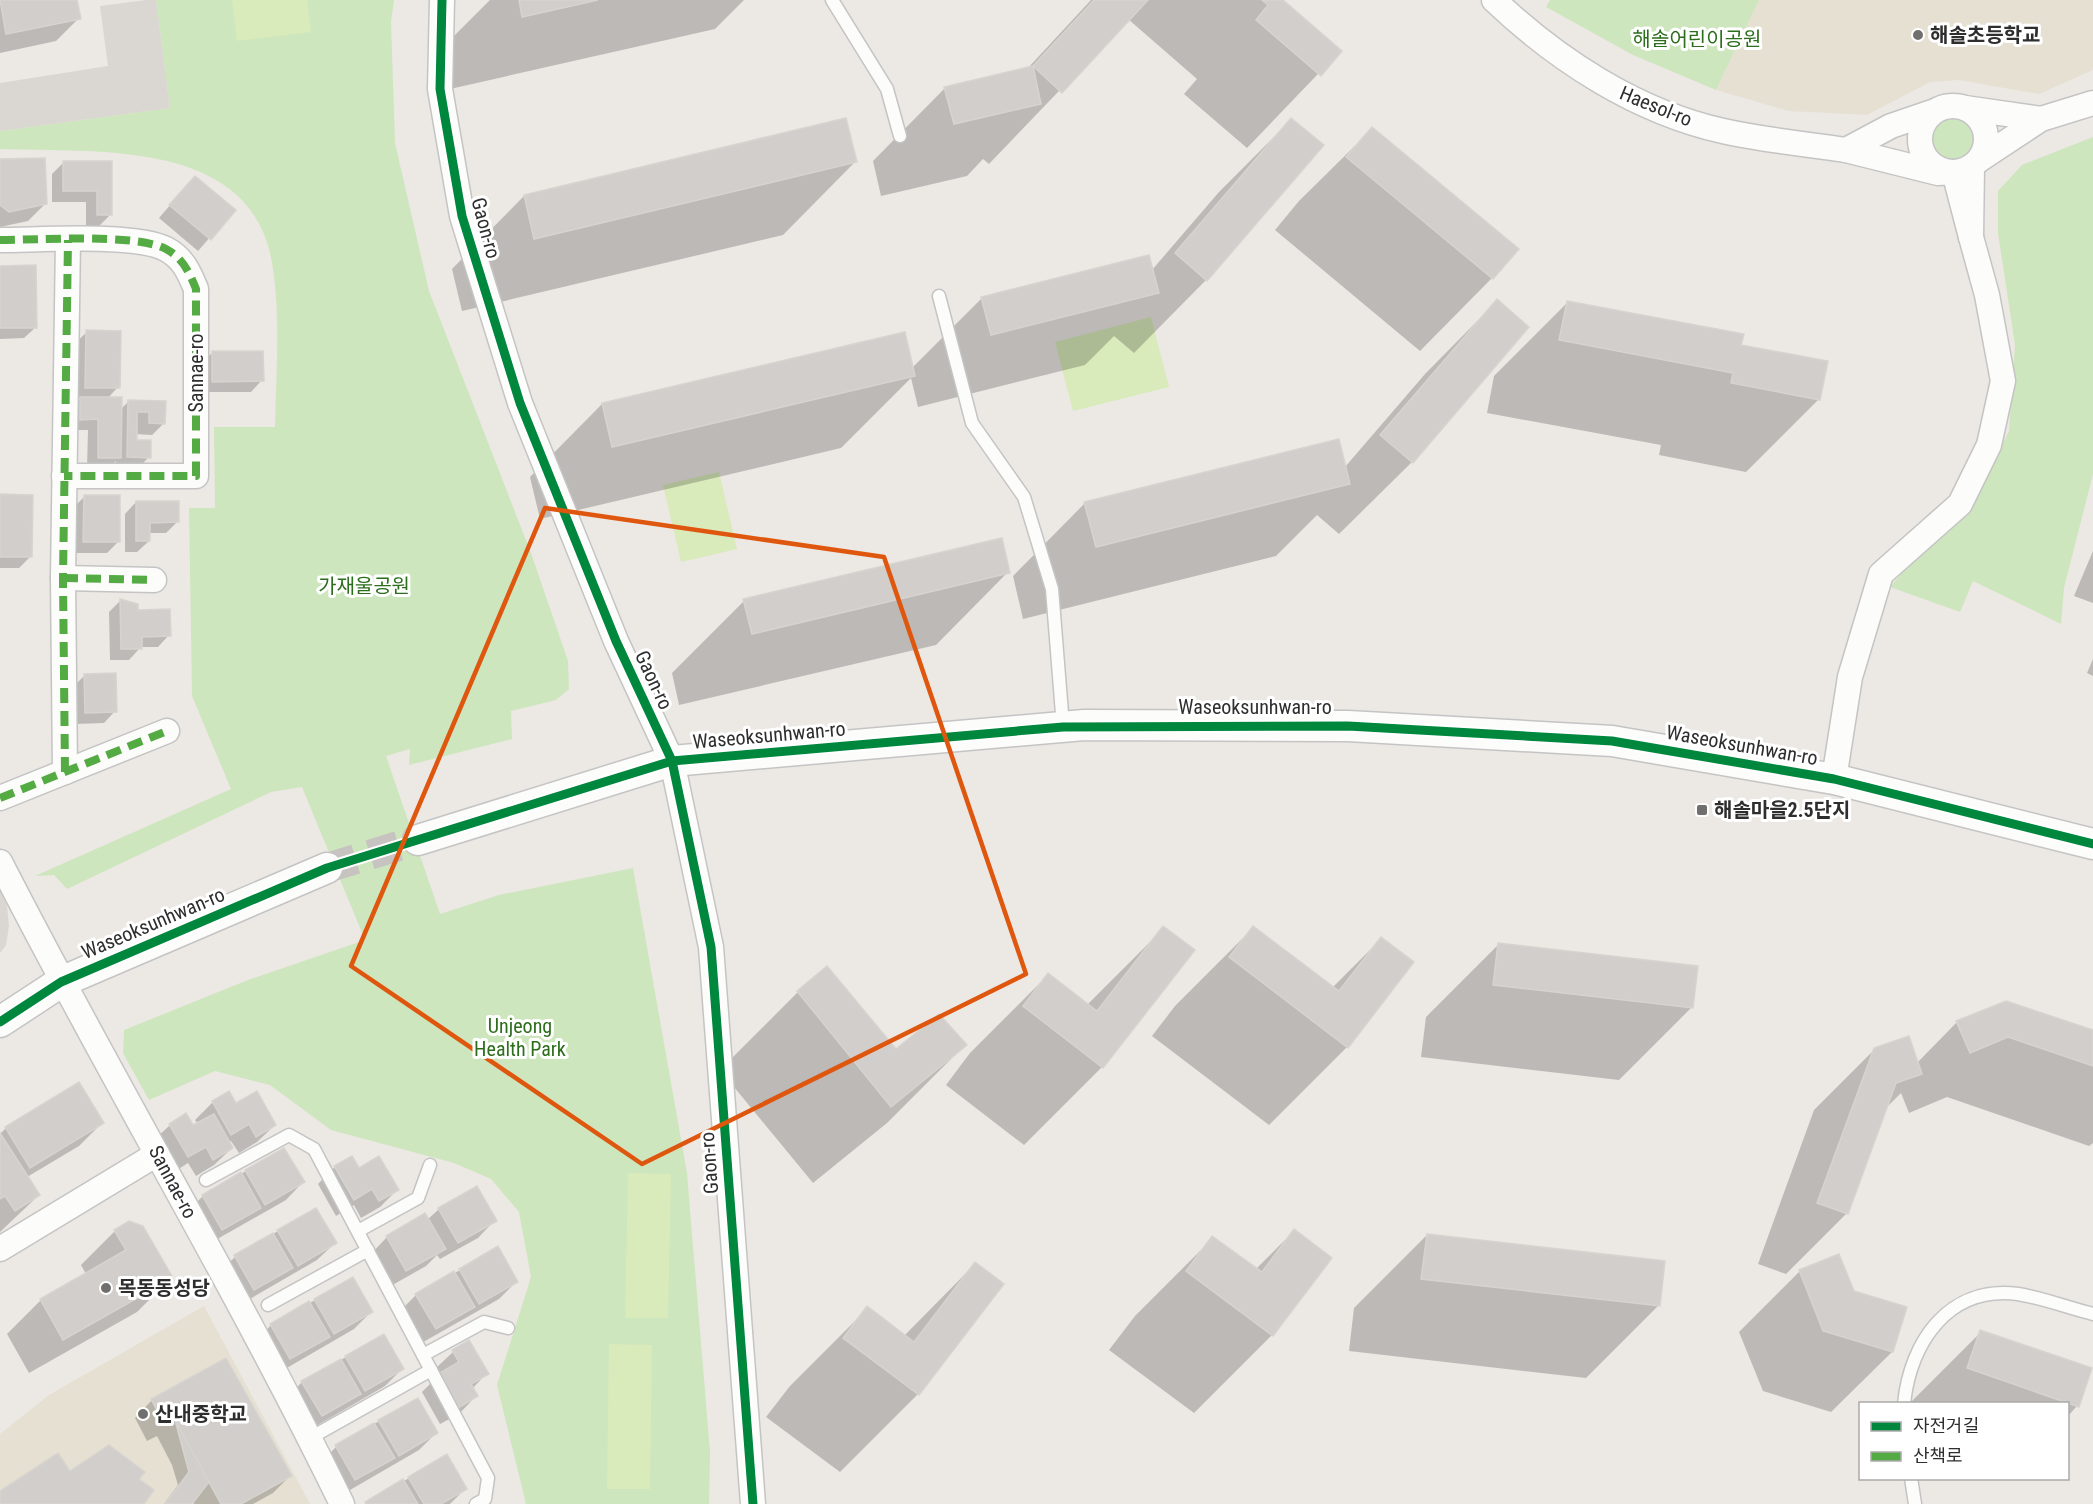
<svg xmlns="http://www.w3.org/2000/svg" width="2093" height="1504" font-family="'Roboto Condensed','Noto Sans KR',sans-serif">
	<rect width="100%" height="100%" fill="#ece8e4"/>
	<!-- education -->
	<g fill="#e6e0d3">
		<polygon points="1759,0 2093,0 2093,70 2039,94 1959,80 1930,82 1867,115 1789,111 1716,90"/>
		<polygon points="204,1306 310,1504 0,1504 0,1434 49,1395"/>
	</g>
	<!-- green -->
	<g fill="#cee6be">
		<path d="M 156,0 L 394,0 L 391,22 L 395,143 L 429,291 L 531,553 L 568,661 L 569,689 L 556,700 L 511,711 L 512,739 L 409,765 L 410,749 L 386,756 L 440,914 L 499,895 L 633,868 L 687,1173 L 710,1452 L 709,1504 L 526,1504 L 497,1385 L 531,1277 L 519,1212 L 491,1179 L 454,1163 L 331,1130 L 270,1085 L 215,1071 L 149,1100 L 123,1053 L 124,1030 L 248,980 L 365,940 L 302,787 L 271,792 L 67,889 L 54,875 L 35,876 L 231,789 L 192,696 L 189,508 L 215,508 L 214,427 L 275,427 C 276,373 281,316 272,263 C 251,137 95,153 0,149 L 0,131 L 170,108 Z"/>
		<polygon points="1550,0 1759,0 1716,90 1633,55 1546,7"/>
		<circle cx="1953" cy="139" r="24"/>
		<polygon points="2093,137 2093,474 2064,588 2061,624 1973,581 1960,612 1890,587 1987,474 2009,431 2015,345 1998,233 1998,191 2022,165"/>
	</g>
	<!-- pitch -->
	<g fill="#d9eabb">
		<polygon points="232,0 307,0 311,32 237,41"/>
		<polygon points="1151,317 1169,387 1073,411 1055,342"/>
		<polygon points="719,472 737,549 681,562 663,485"/>
		<polygon points="628,1173 671,1174 668,1318 625,1318"/>
		<polygon points="609,1344 652,1345 650,1489 607,1489"/>
	</g>
	<!-- plaza -->
	<g fill="#dad6d2">
		<polygon points="146,0 156,0 170,108 0,131 0,83 108,66 100,6"/>
		<polygon points="0,890 7,906 9,926 6,945 0,953"/>
	</g>
	<!-- shadow -->
	<g fill="#0003">
		<polygon points="0,0 75,0 79,18 56,41 0,53"/>
		<polygon points="490,0 744,0 715,29 450,89 441,49"/>
		<polygon points="1091,0 1280,0 1340,51 1247,148 1184,94 1197,79 1128,19 989,164 983,159 967,176 881,196 873,161 945,88 1027,69"/>
		<polygon points="1291,120 1206,280 1134,353 1114,336 1085,365 918,407 911,378 841,448 540,519 530,477 602,404 912,368 982,298 1152,270 1219,192"/>
		<polygon points="1372,129 1492,278 1420,351 1275,230 1299,201"/>
		<polygon points="0,160 46,203 28,221 0,227"/>
		<polygon points="855,162 783,235 462,311 452,269 524,196"/>
		<polygon points="63,163 111,163 111,214 99,226 86,226 86,202 52,202 52,174"/>
		<polygon points="184,189 234,210 198,251 159,218"/>
		<polygon points="0,267 36,327 24,338 0,339"/>
		<polygon points="1497,301 1412,462 1339,534 1317,515 1276,556 1023,619 1013,576 1085,503 1345,467 1425,374"/>
		<polygon points="1567,303 1740,347 1819,399 1746,472 1659,455 1661,445 1487,413 1494,376"/>
		<polygon points="87,332 118,387 107,399 120,410 129,401 164,402 164,423 152,435 135,434 135,442 149,457 138,468 116,468 116,461 108,469 87,469 88,430 69,430 70,410 81,398 74,398 75,343"/>
		<polygon points="212,353 262,380 251,392 201,392 201,364"/>
		<polygon points="0,496 30,557 19,568 0,568"/>
		<polygon points="84,497 118,542 107,553 73,553 73,508"/>
		<polygon points="136,502 177,522 166,533 149,533 149,541 137,552 125,552 125,514"/>
		<polygon points="2093,551 2093,603 2074,596"/>
		<polygon points="1008,572 936,645 679,705 672,673 744,601"/>
		<polygon points="120,601 136,605 136,611 169,635 158,647 141,647 129,660 110,660 109,612"/>
		<polygon points="2093,659 2093,676 2087,673"/>
		<polygon points="85,675 115,711 104,723 74,724 73,687"/>
		<polygon points="1164,928 1102,1067 1024,1145 946,1085 970,1053 1048,975 1087,1005"/>
		<polygon points="1253,928 1332,988 1381,939 1347,1047 1269,1125 1152,1036 1175,1006"/>
		<polygon points="1499,944 1692,1007 1619,1080 1421,1057 1426,1017"/>
		<polygon points="827,968 895,1052 965,1045 887,1123 813,1183 720,1070 798,992"/>
		<polygon points="1957,1022 2093,1032 2093,1143 2089,1146 1947,1097 1909,1113 1901,1093 1885,1109 1846,1214 1786,1274 1758,1264 1814,1110 1875,1049 1917,1063"/>
		<polygon points="229,1093 236,1105 275,1125 257,1142 239,1153 231,1141 229,1142 232,1148 214,1165 196,1176 188,1163 171,1174 152,1142 170,1125 193,1127 198,1124 195,1120 213,1102"/>
		<polygon points="102,1123 79,1146 27,1177 39,1195 0,1232 0,1134 6,1128"/>
		<polygon points="335,1167 358,1170 397,1190 380,1207 361,1218 354,1205 336,1216 318,1184"/>
		<polygon points="246,1171 303,1182 286,1200 205,1246 186,1213 203,1196"/>
		<polygon points="476,1188 495,1220 478,1238 440,1259 437,1255 426,1266 389,1287 370,1255 387,1237 427,1220 439,1209"/>
		<polygon points="115,1231 171,1278 137,1312 29,1373 7,1334 41,1300 86,1274 81,1265"/>
		<polygon points="278,1231 335,1243 317,1260 236,1307 217,1274 235,1257"/>
		<polygon points="1294,1231 1330,1258 1272,1335 1194,1413 1109,1350 1135,1316 1213,1238 1255,1270"/>
		<polygon points="1427,1235 1658,1306 1586,1378 1349,1351 1354,1308"/>
		<polygon points="975,1264 1002,1285 918,1394 840,1472 766,1417 790,1386 868,1308 904,1336"/>
		<polygon points="460,1270 516,1282 499,1299 418,1345 399,1312 416,1295"/>
		<polygon points="1800,1271 1853,1292 1892,1352 1831,1412 1763,1391 1739,1332"/>
		<polygon points="352,1279 371,1312 354,1329 273,1376 254,1343 271,1325"/>
		<polygon points="1981,1332 2077,1406 2068,1416 2068,1404 1909,1404"/>
		<polygon points="383,1336 402,1369 385,1386 304,1433 285,1400 302,1382"/>
		<polygon points="469,1342 487,1373 472,1389 476,1396 459,1414 440,1424 422,1392 439,1375 435,1369 453,1352"/>
		<polygon points="152,1400 290,1476 273,1493 253,1504 194,1504 193,1501 190,1504 164,1504 178,1485 172,1465 157,1436 147,1441 135,1418"/>
		<polygon points="379,1421 436,1433 419,1450 338,1497 319,1464 336,1447"/>
		<polygon points="409,1478 465,1489 450,1504 365,1504"/>
	</g>
	<!-- building -->
	<g fill="#d1cecb" stroke="#d7d4d0" stroke-width="1.5">
		<polygon points="0,0 77,0 81,19 6,34"/>
		<polygon points="519,0 598,0 522,17"/>
		<polygon points="1094,0 1148,0 1062,93 1033,66"/>
		<polygon points="1262,0 1283,0 1342,51 1321,76 1256,20 1268,5"/>
		<polygon points="1033,66 1041,104 954,124 944,87"/>
		<polygon points="846,118 857,162 534,239 524,195"/>
		<polygon points="1291,118 1324,145 1207,281 1175,253"/>
		<polygon points="1372,127 1519,249 1493,279 1346,157"/>
		<polygon points="45,158 47,204 9,212 0,205 0,159"/>
		<polygon points="63,161 112,161 112,215 97,215 97,191 63,191"/>
		<polygon points="195,176 236,210 211,240 169,205"/>
		<polygon points="1149,255 1159,293 991,335 981,297"/>
		<polygon points="36,265 37,328 0,328 0,266"/>
		<polygon points="1497,299 1529,327 1413,463 1380,435"/>
		<polygon points="1567,301 1744,334 1741,345 1828,361 1820,400 1731,383 1733,373 1559,340"/>
		<polygon points="86,330 121,331 120,388 85,388"/>
		<polygon points="905,332 915,376 612,447 602,403"/>
		<polygon points="212,351 263,351 264,381 212,382"/>
		<polygon points="80,397 122,397 121,458 98,458 98,419 80,420"/>
		<polygon points="128,400 166,401 165,424 149,423 149,412 137,412 137,440 151,440 151,458 127,457"/>
		<polygon points="1339,439 1350,484 1096,547 1084,502"/>
		<polygon points="0,494 33,495 32,557 0,557"/>
		<polygon points="84,495 120,495 120,542 83,542"/>
		<polygon points="136,501 179,501 179,522 150,523 150,541 136,541"/>
		<polygon points="1002,538 1010,573 752,634 743,599"/>
		<polygon points="120,599 138,604 138,610 170,609 171,636 142,637 142,649 121,649"/>
		<polygon points="116,673 117,712 85,713 84,674"/>
		<polygon points="1163,926 1195,950 1103,1068 1023,1006 1048,973 1097,1011"/>
		<polygon points="1253,926 1339,991 1381,937 1414,962 1348,1048 1229,957"/>
		<polygon points="1498,943 1698,966 1693,1008 1493,985"/>
		<polygon points="827,966 896,1049 939,1014 967,1045 891,1107 797,991"/>
		<polygon points="2006,1001 2093,1030 2093,1066 2008,1037 1970,1053 1956,1021"/>
		<polygon points="1909,1036 1922,1074 1896,1083 1848,1214 1817,1203 1874,1048"/>
		<polygon points="79,1082 104,1123 30,1168 5,1127"/>
		<polygon points="229,1091 236,1103 257,1091 276,1125 256,1137 249,1124 231,1135 212,1101"/>
		<polygon points="186,1113 193,1125 214,1114 233,1148 213,1160 206,1147 188,1157 169,1124"/>
		<polygon points="0,1133 40,1195 15,1211 5,1196 0,1199"/>
		<polygon points="284,1148 305,1182 265,1205 245,1170"/>
		<polygon points="352,1156 359,1168 379,1156 399,1190 379,1201 372,1189 354,1200 334,1166"/>
		<polygon points="241,1172 261,1208 222,1230 202,1195"/>
		<polygon points="477,1186 497,1221 458,1243 438,1208"/>
		<polygon points="316,1208 337,1243 298,1266 277,1230"/>
		<polygon points="425,1213 446,1249 406,1271 386,1236"/>
		<polygon points="129,1221 143,1226 173,1278 63,1340 40,1299 126,1250 114,1230"/>
		<polygon points="1294,1229 1332,1258 1273,1336 1186,1271 1212,1236 1262,1272"/>
		<polygon points="273,1233 293,1268 254,1290 234,1255"/>
		<polygon points="1427,1234 1665,1261 1660,1306 1421,1279"/>
		<polygon points="498,1246 518,1282 479,1304 459,1269"/>
		<polygon points="1839,1254 1854,1291 1907,1307 1893,1352 1823,1331 1799,1270"/>
		<polygon points="975,1262 1004,1284 919,1395 843,1338 867,1306 914,1342"/>
		<polygon points="454,1271 475,1307 436,1329 415,1294"/>
		<polygon points="353,1277 373,1312 334,1334 314,1299"/>
		<polygon points="309,1301 330,1337 290,1359 270,1324"/>
		<polygon points="1980,1330 2092,1368 2079,1407 1967,1368"/>
		<polygon points="384,1334 404,1369 365,1391 345,1356"/>
		<polygon points="469,1340 489,1374 471,1384 478,1396 458,1408 438,1374 459,1362 452,1350"/>
		<polygon points="226,1358 292,1476 241,1504 221,1504 175,1420 165,1425 151,1399"/>
		<polygon points="341,1359 361,1394 322,1416 301,1381"/>
		<polygon points="418,1398 438,1433 399,1456 378,1420"/>
		<polygon points="175,1420 209,1482 192,1504 165,1504 189,1472"/>
		<polygon points="374,1423 395,1458 355,1480 335,1445"/>
		<polygon points="109,1445 145,1472 139,1479 154,1490 144,1504 0,1504 0,1491 58,1453 70,1471"/>
		<polygon points="447,1454 467,1489 441,1504 424,1504 408,1477"/>
		<polygon points="403,1479 418,1504 366,1504 365,1502"/>
	</g>
	<g fill="none" stroke-linecap="round" stroke-linejoin="round">
		<!-- tertiary-tunnel -->
		<polyline stroke="#c6c3c0" stroke-width="30" stroke-dasharray="30 15" stroke-linecap="butt" points="327,868 418,840"/>
		<defs>
			<g id="service">
				<polyline points="832,0 887,89 900,136"/>
				<polyline points="939,296 972,423 1024,497 1052,589 1063,726"/>
				<polyline points="206,1180 289,1135 314,1149 488,1478 485,1499 476,1504"/>
				<polyline points="358,1231 418,1198 430,1165"/>
				<polyline points="268,1305 368,1250"/>
				<polyline points="423,1355 484,1322 508,1328"/>
				<path d="M 1904,1404 C 1910,1342 1949,1285 2018,1294 C 2043,1298 2069,1308 2093,1314"/>
				<polyline points="310,1438 431,1370"/>
				<polyline points="1911,1478 1915,1504"/>
			</g>
			<g id="minor">
				<polyline points="442,0 440,89 462,216 520,403 616,641 672,761 711,947 753,1504"/>
				<path d="M 1494,0 C 1557,60 1637,112 1723,131 C 1763,140 1805,144 1846,150"/>
				<circle cx="1953" cy="139" r="33"/>
				<polyline points="1965,108 2041,119"/>
				<polyline points="1932,112 1891,126 1846,150 1938,173 1954,172 1971,237 1972,166"/>
				<polyline points="1979,160 2041,119 2093,103"/>
				<path d="M 0,240 C 39,240 135,233 166,249 C 183,258 189,272 196,289 L 196,476 L 64,476"/>
				<polyline points="63,578 154,580"/>
				<polyline points="65,772 63,578 68,240"/>
				<polyline points="1834,779 1850,677 1881,574 1960,504 1989,445 2003,381 1987,295 1971,237"/>
				<polyline points="0,798 167,731"/>
				<path d="M 0,862 C 110,1078 236,1286 342,1504"/>
				<polyline points="0,1249 157,1154"/>
			</g>
			<g id="tertiary">
				<polyline points="418,840 672,761 1084,725 1348,726 1612,741 1834,779 2093,844"/>
				<polyline points="0,1022 61,982 327,868"/>
			</g>
		</defs>
		<!-- service casing -->
		<use href="#service" stroke="#c5c4c5" stroke-width="15"/>
		<!-- minor casing -->
		<use href="#minor" stroke="#c5c4c5" stroke-width="27"/>
		<!-- tertiary casing -->
		<use href="#tertiary" stroke="#c5c4c5" stroke-width="33"/>
		<!-- service -->
		<use href="#service" stroke="#fcfcfb" stroke-width="12"/>
		<!-- minor -->
		<use href="#minor" stroke="#fcfcfb" stroke-width="24"/>
		<!-- tertiary -->
		<use href="#tertiary" stroke="#fcfcfb" stroke-width="30"/>
		<!-- quiet -->
		<g stroke="#54ab44" stroke-width="8" stroke-dasharray="15 8" stroke-linecap="butt">
			<path d="M 0,240 C 39,240 135,233 166,249 C 183,258 189,272 196,289 L 196,476 L 64,476"/>
			<polyline points="63,578 154,580"/>
			<polyline points="65,772 63,578 68,240"/>
			<polyline points="0,798 167,731"/>
		</g>
		<defs>
			<g id="cycleway">
				<polyline points="442,0 440,89 462,216 520,403 616,641 672,761 711,947 753,1504"/>
				<polyline points="0,1022 61,982 327,868 672,761 1063,727 1348,726 1612,741 1834,779 2093,844"/>
			</g>
		</defs>
		<!-- cycleway casing -->
		<use href="#cycleway" stroke="#fff" stroke-width="13"/>
		<!-- cycleway -->
		<use href="#cycleway" stroke="#00873e" stroke-width="9"/>
	</g>
	<!-- marked area -->
	<path fill="none" stroke="#df570e" stroke-width="4.5" stroke-linejoin="round" d="M 545,508 L 884,557 L 1026,974 L 642,1164 L 351,966 Z"/>
	<!-- markers -->
	<g fill="#706f6e" stroke="#fff" stroke-width="2">
		<circle cx="1918" cy="35" r="6"/>
		<rect x="1696" y="804" width="12" height="12" rx="3"/>
		<circle cx="106" cy="1288" r="6"/>
		<circle cx="143" cy="1414" r="6"/>
	</g>
	<g text-anchor="middle" stroke-width="6" stroke-linejoin="round" paint-order="stroke">
		<!-- poi labels -->
		<g font-size="20" font-weight="bold" fill="#2e2e2e" stroke="#fff" text-anchor="start">
			<text x="1930" y="42">해솔초등학교</text>
			<text x="1714" y="817">해솔마을2.5단지</text>
			<text x="118" y="1295">목동동성당</text>
			<text x="155" y="1421">산내중학교</text>
		</g>
		<!-- park labels -->
		<g font-size="20" fill="#2c6e1b" stroke="#fff">
			<text x="1697" y="46">해솔어린이공원</text>
			<text x="364" y="593">가재울공원</text>
			<text x="520" y="1033">Unjeong<tspan x="520" dy="23">Health Park</tspan></text>
		</g>
		<!-- street labels -->
		<g font-size="20" fill="#2e2e2e" stroke="#fff">
			<text transform="translate(1656 106) rotate(22)" y="7">Haesol-ro</text>
			<text transform="translate(486 228) rotate(75)" y="7">Gaon-ro</text>
			<text transform="translate(196 373) rotate(-90)" y="7">Sannae-ro</text>
			<text transform="translate(654 680) rotate(65)" y="7">Gaon-ro</text>
			<text x="1255" y="714">Waseoksunhwan-ro</text>
			<text transform="translate(769 735) rotate(-5)" y="7">Waseoksunhwan-ro</text>
			<text transform="translate(1742 745) rotate(10)" y="7">Waseoksunhwan-ro</text>
			<text transform="translate(153 923) rotate(-23)" y="7">Waseoksunhwan-ro</text>
			<text transform="translate(709 1163) rotate(-94)" y="7">Gaon-ro</text>
			<text transform="translate(173 1182) rotate(62)" y="7">Sannae-ro</text>
		</g>
	</g>
	<!-- legend -->
	<rect x="1859" y="1402" width="210" height="78" fill="#ffffff" stroke="#ababab" stroke-width="1.5"/>
	<rect x="1871" y="1422" width="30" height="9" fill="#00873e" stroke="#ababab" stroke-width="1.5"/>
	<text x="1913" y="1432" font-size="18" fill="#2e2e2e">자전거길</text>
	<rect x="1871" y="1452" width="30" height="9" fill="#54ab44" stroke="#ababab" stroke-width="1.5"/>
	<text x="1913" y="1462" font-size="18" fill="#2e2e2e">산책로</text>
</svg>
